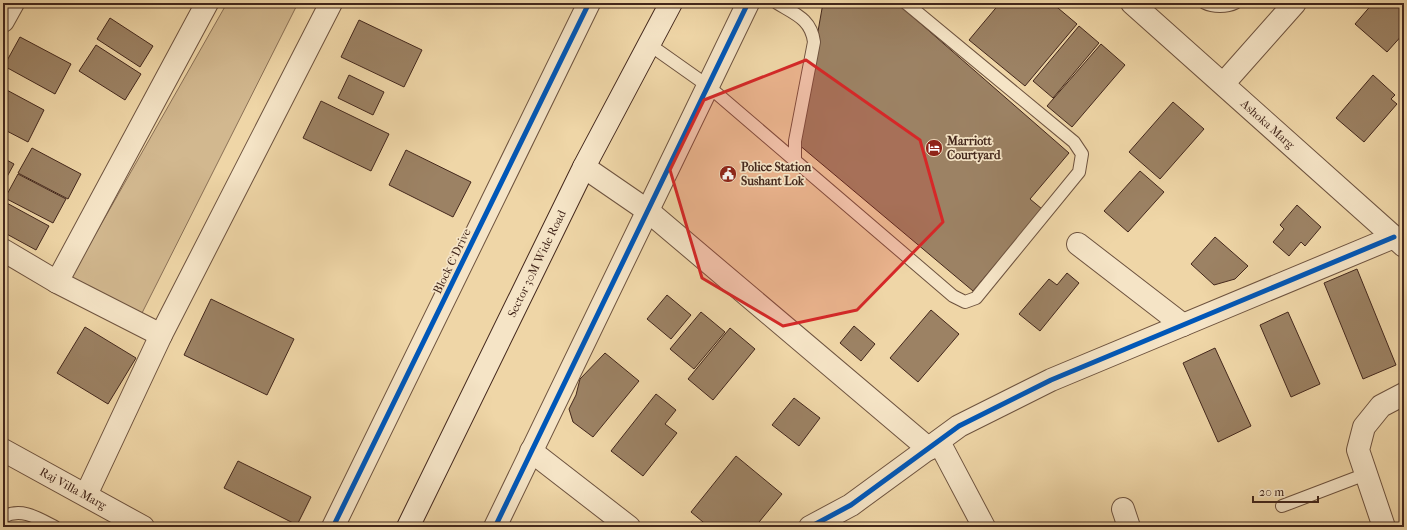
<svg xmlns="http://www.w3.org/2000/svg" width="1407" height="530" font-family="'IM FELL French Canon',serif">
	<rect width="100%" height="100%" fill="#efd6a7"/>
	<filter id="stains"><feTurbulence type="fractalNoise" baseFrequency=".005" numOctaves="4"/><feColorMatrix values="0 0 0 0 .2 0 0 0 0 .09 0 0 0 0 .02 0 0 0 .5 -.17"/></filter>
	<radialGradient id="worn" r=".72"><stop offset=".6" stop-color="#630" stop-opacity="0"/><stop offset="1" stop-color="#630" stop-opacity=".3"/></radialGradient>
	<!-- green -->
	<polygon fill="#d2b88f" stroke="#8a7056" points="227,3 298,3 142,313 70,279"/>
	<!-- building -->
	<g fill="#9c8264" stroke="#43271c">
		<polygon points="823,3 897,3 1069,153 1030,199 1042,209 973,291 798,144"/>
		<polygon points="1000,3 1052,3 1077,24 1025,86 969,40"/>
		<polygon points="1373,3 1404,3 1404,33 1387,52 1355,24"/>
		<polygon points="110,18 153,46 140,67 97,39"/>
		<polygon points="359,20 422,50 404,87 341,57"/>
		<polygon points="1079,26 1099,43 1053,98 1033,81"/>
		<polygon points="20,37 71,64 55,94 4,66"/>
		<polygon points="1101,44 1125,65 1072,127 1047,106"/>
		<polygon points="96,45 141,74 125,100 79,71"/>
		<polygon points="349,75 384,92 373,115 338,98"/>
		<polygon points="1373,75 1395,95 1391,99 1397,104 1364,142 1336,118"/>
		<polygon points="3,88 44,110 28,142 3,129"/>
		<polygon points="321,101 389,134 371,171 303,138"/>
		<polygon points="1173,102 1204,129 1160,179 1129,152"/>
		<polygon points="32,148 81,174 68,199 18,173"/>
		<polygon points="406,150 471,182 453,217 389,185"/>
		<polygon points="3,158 14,164 3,184"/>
		<polygon points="1140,171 1164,192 1128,232 1104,211"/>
		<polygon points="18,174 66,199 53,223 5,198"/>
		<polygon points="3,201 49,226 36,250 3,232"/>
		<polygon points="1297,205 1321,227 1305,246 1301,242 1289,256 1273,242 1284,229 1280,225"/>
		<polygon points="1215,237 1248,266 1235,279 1214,285 1191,264"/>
		<polygon points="1357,269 1396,365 1363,379 1324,283"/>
		<polygon points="1067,273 1079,283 1040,331 1019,314 1049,279 1057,285"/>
		<polygon points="667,295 691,315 671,339 647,319"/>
		<polygon points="211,299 294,339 267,395 184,355"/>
		<polygon points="931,310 959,334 918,382 890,358"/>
		<polygon points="701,312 725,332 694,369 670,349"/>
		<polygon points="1288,312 1320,384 1291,397 1260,325"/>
		<polygon points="854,326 875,344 861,361 840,343"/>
		<polygon points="85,327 136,358 108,404 57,373"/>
		<polygon points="730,328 755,349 713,400 688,379"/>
		<polygon points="1215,348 1251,426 1218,442 1183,363"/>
		<polygon points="605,353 639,381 593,437 573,422 569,409 576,395 580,379"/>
		<polygon points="656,394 676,410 665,424 677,433 643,476 611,451"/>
		<polygon points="794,398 820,418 799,446 772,425"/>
		<polygon points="736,456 782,494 755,527 709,527 691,512"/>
		<polygon points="238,461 311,497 297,525 224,488"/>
	</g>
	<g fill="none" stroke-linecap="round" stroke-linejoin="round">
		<defs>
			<g id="service">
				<path d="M 777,3 C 795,14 811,19 814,42 L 795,141 L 795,161"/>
				<path d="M 1205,3 C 1213,7 1227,7 1235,3"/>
				<polyline points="650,45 708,86 953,296 965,302 976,298 1079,172 1082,154 1074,142 906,3"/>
				<polyline points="1282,506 1366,474"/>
				<path d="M 3,517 C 21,507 38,518 55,527"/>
			</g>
			<g id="minor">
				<polyline points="3,21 13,3"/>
				<polyline points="1224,83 1295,3"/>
				<polyline points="584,167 648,211 929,449"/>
				<polyline points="1078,244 1183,325"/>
				<polyline points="3,250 57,282 161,335"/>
				<polyline points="57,282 207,3"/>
				<polyline points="939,442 984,527"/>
				<path id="s1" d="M 3,450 L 143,527"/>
				<polyline points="531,451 629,527"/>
				<polyline points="86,495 161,335 331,3"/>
				<polyline points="1123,509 1129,527"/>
				<polyline points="333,527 589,3"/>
				<polyline points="495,527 748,3"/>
				<polyline points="810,527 851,505 959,426 1051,380 1394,237"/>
				<polyline points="1384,527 1358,450 1364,427 1381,406 1404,394"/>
			</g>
			<g id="tertiary">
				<path id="s2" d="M 1132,3 L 1404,246"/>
			</g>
			<g id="secondary">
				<path id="s3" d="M 408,527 L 584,167 L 671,3"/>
			</g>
		</defs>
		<!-- service casing -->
		<use href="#service" stroke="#6e533f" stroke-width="14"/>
		<!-- minor casing -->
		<use href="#minor" stroke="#6e533f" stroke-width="24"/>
		<!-- tertiary casing -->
		<use href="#tertiary" stroke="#6e533f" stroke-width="24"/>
		<!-- secondary casing -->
		<use href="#secondary" stroke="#43271c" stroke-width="24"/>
		<!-- service -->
		<use href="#service" stroke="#f5e4c6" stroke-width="12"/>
		<!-- minor -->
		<use href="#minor" stroke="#f5e4c6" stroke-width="22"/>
		<!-- tertiary -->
		<use href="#tertiary" stroke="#f5e4c6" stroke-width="22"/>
		<!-- secondary -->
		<use href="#secondary" stroke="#f5e4c6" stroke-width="22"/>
		<defs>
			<g id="cycleway">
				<polyline points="333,527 589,3"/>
				<polyline points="495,527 748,3"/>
				<polyline points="810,527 851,505 959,426 1051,380 1394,237"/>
			</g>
		</defs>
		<!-- cycleway casing -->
		<use href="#cycleway" stroke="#f5e4c6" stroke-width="8"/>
		<!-- cycleway -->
		<use href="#cycleway" stroke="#0057b8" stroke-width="5"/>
	</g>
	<!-- marked area -->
	<path fill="#d62828" fill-opacity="0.2" stroke="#d62828" stroke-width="3" stroke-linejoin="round" d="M 806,60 L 920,140 L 943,222 L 857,310 L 783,326 L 702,278 L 670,170 L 704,100 Z"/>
	<!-- icons -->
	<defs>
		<symbol id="hotel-disc" viewBox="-11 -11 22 22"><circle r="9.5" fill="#8f2418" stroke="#f5e4c6"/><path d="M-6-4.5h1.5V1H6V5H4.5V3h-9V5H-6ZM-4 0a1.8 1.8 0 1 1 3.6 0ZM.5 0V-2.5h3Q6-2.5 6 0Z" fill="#fff"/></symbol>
		<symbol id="civic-disc" viewBox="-11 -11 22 22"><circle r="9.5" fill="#8f2418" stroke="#f5e4c6"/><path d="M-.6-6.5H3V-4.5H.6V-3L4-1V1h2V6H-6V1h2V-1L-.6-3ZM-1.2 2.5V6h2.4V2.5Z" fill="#fff"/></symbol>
	</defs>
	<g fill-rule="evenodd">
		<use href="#hotel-disc" x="924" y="138" width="20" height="20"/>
		<use href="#civic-disc" x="718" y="164" width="20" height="20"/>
	</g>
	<g text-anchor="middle" stroke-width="3.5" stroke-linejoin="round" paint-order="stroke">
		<!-- street labels -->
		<g font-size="12" fill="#43271c" stroke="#f5e4c6">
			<text dy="4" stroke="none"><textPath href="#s2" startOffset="182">Ashoka Marg</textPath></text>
			<text transform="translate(452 261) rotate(-64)" y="4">Block C Drive</text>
			<text dy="4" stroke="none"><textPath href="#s3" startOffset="293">Sector 30M Wide Road</textPath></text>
			<text dy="4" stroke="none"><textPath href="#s1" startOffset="80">Raj Villa Marg</textPath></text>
		</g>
		<!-- poi labels -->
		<g font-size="12" font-weight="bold" fill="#43271c" stroke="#f5e4c6" text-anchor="start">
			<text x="947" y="145">Marriott<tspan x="947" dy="14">Courtyard</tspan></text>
			<text x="741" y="171">Police Station<tspan x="741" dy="14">Sushant Lok</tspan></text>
		</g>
	</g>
	<!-- margin -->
	<rect width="1407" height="530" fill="none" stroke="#efd6a7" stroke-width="16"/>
	<rect x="4" y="4" width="1399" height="522" fill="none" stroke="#43271c" stroke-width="2"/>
	<rect x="8" y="8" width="1391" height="514" fill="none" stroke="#43271c"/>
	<!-- scale -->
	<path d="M1253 496v6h65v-6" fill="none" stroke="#43271c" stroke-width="2"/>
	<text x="1259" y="496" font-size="12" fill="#43271c" stroke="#f5e4c6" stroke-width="3" paint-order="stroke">20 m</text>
	<rect width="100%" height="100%" filter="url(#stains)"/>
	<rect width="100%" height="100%" fill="url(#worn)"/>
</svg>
